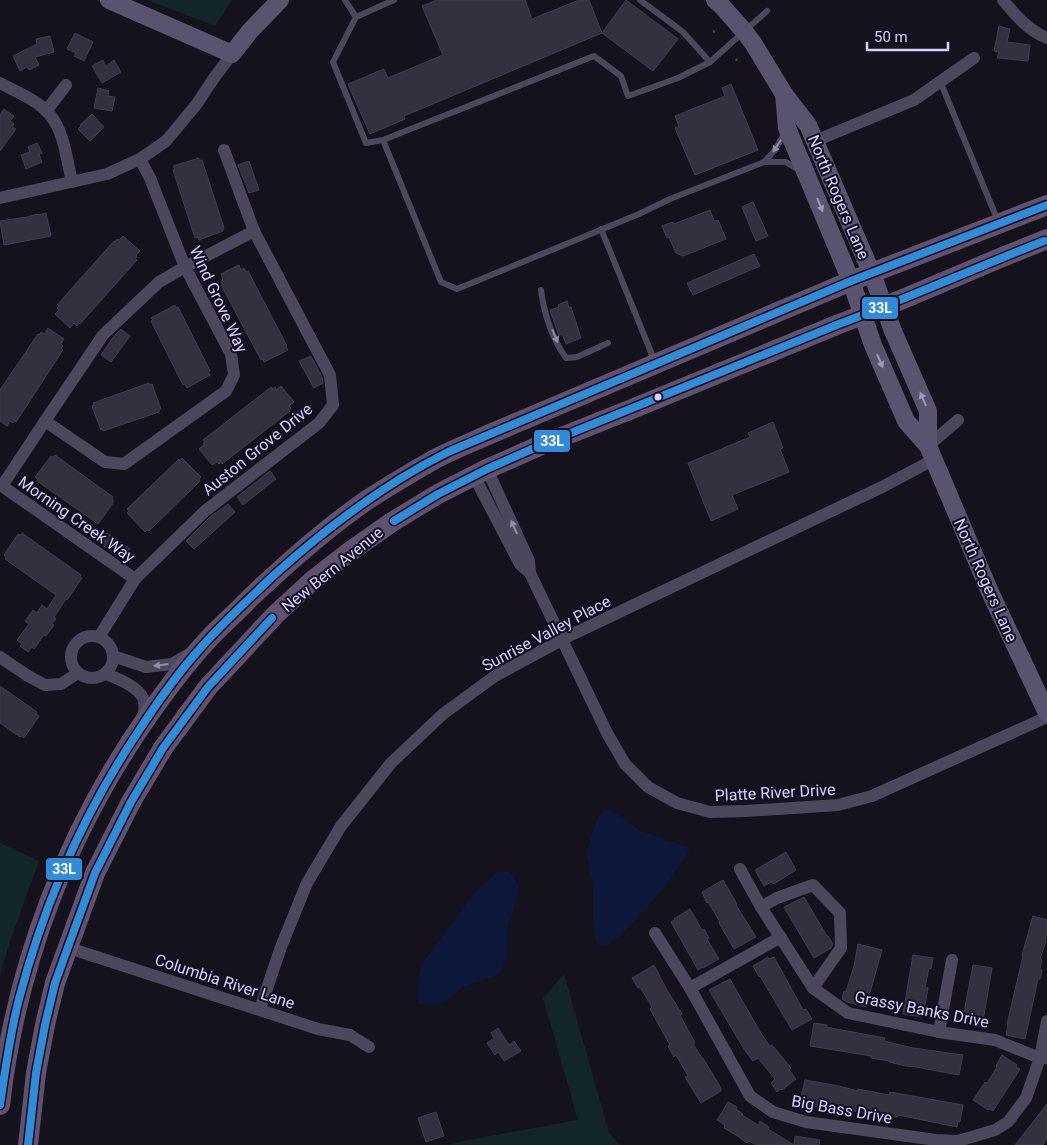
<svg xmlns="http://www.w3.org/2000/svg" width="1047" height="1145" font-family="Roboto,sans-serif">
	<rect width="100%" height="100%" fill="#15121d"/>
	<!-- green -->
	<g fill="#122629">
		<polygon points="147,0 232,0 215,26"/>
		<polygon points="0,843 39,861 9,944 0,976"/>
		<polygon points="564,974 609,1133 620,1145 449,1145 463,1141 578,1120 543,998"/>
	</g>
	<!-- water -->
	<g fill="#0c173a">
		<polygon points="605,809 613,811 639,830 690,848 684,859 659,894 621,935 605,946 597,943 593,925 593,884 586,854 597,819"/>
		<polygon points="499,871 510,872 519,885 518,897 508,925 506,956 503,969 494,976 463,987 452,997 440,1004 419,1004 417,993 421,965 474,893"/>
	</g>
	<!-- building -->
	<g fill="#34303f" stroke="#433c50">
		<polygon points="437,0 525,0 532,19 579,0 589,0 602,33 404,116 405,119 370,134 348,84 384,69 388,78 443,55 422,6"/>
		<polygon points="626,0 678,39 653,71 602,33"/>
		<polygon points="999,26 1010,29 1007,42 1030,45 1028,61 997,58 999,52 994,51"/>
		<polygon points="75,33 93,42 84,61 74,56 76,53 67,49"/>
		<polygon points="50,36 54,52 35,57 39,65 29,70 27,67 20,71 13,56 37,44 36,39"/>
		<polygon points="103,60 106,66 114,60 121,72 102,83 92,66"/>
		<polygon points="731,84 758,150 695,175 675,128 679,126 675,116 725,96 722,88"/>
		<polygon points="98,88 109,91 108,96 115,97 112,111 94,108"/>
		<polygon points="4,109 14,116 10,121 14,124 12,127 16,129 0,151 0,115"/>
		<polygon points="92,114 104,127 90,141 78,129 81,126 80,125"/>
		<polygon points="37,143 42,153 39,154 42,162 26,169 21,155 30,152 28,147"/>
		<polygon points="199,158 199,161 202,160 224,228 223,229 223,231 199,240 198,237 195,238 173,170 175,169 173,166"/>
		<polygon points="249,161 259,190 249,193 238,165"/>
		<polygon points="753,202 768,236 756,241 742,207"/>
		<polygon points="710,210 714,221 718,220 726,239 683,256 676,253 669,237 667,238 662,226 673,222 674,224"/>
		<polygon points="46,213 51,236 4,245 0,221 27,217 37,214 38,215"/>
		<polygon points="123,236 140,251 136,255 137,257 135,259 137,260 80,324 79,323 77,326 74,323 70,328 55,314 59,310 57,308 59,306 57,305 114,241 115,242 117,239 119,240"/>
		<polygon points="754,254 760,266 693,295 687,283"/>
		<polygon points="239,265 241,270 244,268 246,272 248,271 287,346 286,347 288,350 264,362 263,359 261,360 221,285 222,284 221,281 223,280 221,274"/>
		<polygon points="567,301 569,308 571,307 581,338 566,344 562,334 559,336 550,310 559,307 558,305"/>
		<polygon points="175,305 176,308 178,307 210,371 208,372 210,375 187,388 185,384 183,385 151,321 153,320 151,318"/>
		<polygon points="48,328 64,339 61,344 63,346 61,349 63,350 16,422 15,420 13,423 10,421 7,426 0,421 0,390 38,334 39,335 41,332 44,334"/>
		<polygon points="121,329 130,336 111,362 101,355 114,336"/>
		<polygon points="311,356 322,377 323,383 314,388 299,361"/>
		<polygon points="149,383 150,385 152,384 161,409 159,410 159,412 103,431 102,429 101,430 92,406 94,405 93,403"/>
		<polygon points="281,386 294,402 289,406 291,408 289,410 290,411 222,464 221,462 219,464 217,462 212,465 199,449 204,445 203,443 205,442 203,440 271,387 272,389 275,387 276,390"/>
		<polygon points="773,422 783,448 780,449 789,472 732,495 738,509 711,521 688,463 750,437 748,433"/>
		<polygon points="55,455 113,497 112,499 113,500 113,503 98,524 37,481 38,479 35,477 51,456 53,457"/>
		<polygon points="182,458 201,477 199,479 200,481 149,531 147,530 145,532 127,513 129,511 127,509 179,459 180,461"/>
		<polygon points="270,471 276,479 243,505 237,497"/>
		<polygon points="228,504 235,512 194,549 186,541 210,517"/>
		<polygon points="22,533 81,575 80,577 82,578 67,600 66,599 54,617 56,619 52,624 54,625 46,636 44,635 34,649 32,647 28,652 20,646 22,644 17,640 29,624 25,621 33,610 37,613 42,605 47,609 56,595 5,559 6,557 4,555 18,534 21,535"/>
		<polygon points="107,533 130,549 123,559 98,542"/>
		<polygon points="0,686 37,712 36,714 39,716 24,738 21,736 20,737 0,723"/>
		<polygon points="786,852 796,870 774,884 771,882 764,886 755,870"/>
		<polygon points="723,880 737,904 736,905 756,937 734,949 719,923 720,922 708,902 707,903 702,892"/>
		<polygon points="804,897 827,936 828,936 833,944 831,948 814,958 784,907"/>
		<polygon points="690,909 702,930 704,929 709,938 707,939 719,959 703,968 702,967 698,970 671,922 675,920 674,919"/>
		<polygon points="1033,916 1047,920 1047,933 1045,941 1046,941 1040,959 1042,960 1040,969 1042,970 1040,979 1038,979 1025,1039 1006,1035 1008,1025 1007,1024 1023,956 1022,955"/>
		<polygon points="858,944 882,950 866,1007 847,1002 842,999 844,991 846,992 854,966"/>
		<polygon points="913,955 933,958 931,969 929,968 925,987 928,988 923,1017 903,1014"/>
		<polygon points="768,957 769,959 774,957 803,1010 806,1009 812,1019 792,1030 760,976 759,977 753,966"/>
		<polygon points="654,965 667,990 682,1014 680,1015 695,1043 693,1044 702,1058 703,1058 721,1088 721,1091 701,1103 685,1077 688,1076 676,1055 674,1057 668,1046 670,1045 650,1009 652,1007 640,987 638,988 632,978"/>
		<polygon points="973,965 992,968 982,1027 962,1023"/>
		<polygon points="730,979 762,1035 770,1046 772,1045 791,1068 789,1070 796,1079 782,1090 781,1089 777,1092 771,1083 775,1079 758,1058 753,1061 744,1049 709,990"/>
		<polygon points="814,1023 827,1025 826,1027 885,1038 884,1041 913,1048 963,1055 959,1075 910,1066 910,1067 889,1062 889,1061 871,1058 871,1056 810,1046"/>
		<polygon points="498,1028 509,1045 514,1041 521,1051 504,1061 498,1052 495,1055 487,1043 494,1038 491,1033"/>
		<polygon points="1002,1055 1017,1065 1016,1067 1020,1069 993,1111 989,1109 988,1110 973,1100 985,1082 987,1083 997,1067 996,1066"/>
		<polygon points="805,1080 839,1086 858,1091 858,1089 889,1095 890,1092 963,1105 960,1122 958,1122 957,1127 898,1115 897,1117 877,1114 877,1116 836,1107 835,1109 813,1106 802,1103 803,1098 801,1097"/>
		<polygon points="728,1102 737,1107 736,1109 743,1114 742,1115 758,1125 760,1121 769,1127 768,1129 794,1145 756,1145 749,1141 747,1143 741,1139 741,1138 724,1128 725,1125 717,1120"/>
		<polygon points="1047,1104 1047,1139 1043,1145 1015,1145"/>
		<polygon points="436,1112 444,1136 426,1142 418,1118"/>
		<polygon points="795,1136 820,1140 819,1145 794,1145"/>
	</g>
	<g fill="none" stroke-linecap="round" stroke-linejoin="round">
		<!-- path -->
		<g stroke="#464f5e" stroke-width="2" stroke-dasharray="2.5 4" stroke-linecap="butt">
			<polyline points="713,32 715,31"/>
			<polyline points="736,61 737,58"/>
		</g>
		<!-- lane -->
		<g stroke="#4b485d" stroke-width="6">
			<polyline points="345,0 356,17 333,62 366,143 383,140"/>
			<polyline points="640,0 683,32 710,62"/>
			<polyline points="767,11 710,62 678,78 628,96 621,76 594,56 383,140 441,282 457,289 639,214 670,199 764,162 786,162 800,171"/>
			<polyline points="356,17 394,0"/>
			<polyline points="940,81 998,221"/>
			<polyline points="764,162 775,150 785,132"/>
			<polyline points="601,229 655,362"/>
			<path d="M 541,290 C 544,313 552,338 566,358 L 577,357 L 608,343"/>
		</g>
		<!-- street -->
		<g stroke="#4b485d" stroke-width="12">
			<path d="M 1003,0 C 1016,16 1028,30 1047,38"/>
			<path d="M 0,83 C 16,92 38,100 50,115 C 64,131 67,161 72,182"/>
			<polyline points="46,111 66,85"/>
			<polyline points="815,141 914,100 974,58"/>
			<polyline points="0,198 107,174 140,159 166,141 196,105 214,78 232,54"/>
			<polyline points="45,421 105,462 124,464 226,391 234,375 231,354 185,267 150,178 140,159"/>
			<polyline points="928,446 958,420"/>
			<polyline points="487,469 529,561 530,573 607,733 625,764 648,787 677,803 710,812 745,811 838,805 872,796 1047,717"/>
			<polyline points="474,476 520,564 530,573"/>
			<polyline points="0,485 2,486 135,579"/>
			<polyline points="2,486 45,421 103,335 159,282 185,267 254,231"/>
			<circle cx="92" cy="657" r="21"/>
			<polyline points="99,637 135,579 205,511 319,423 333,405 330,375 254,231 224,150"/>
			<polyline points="113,656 146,667 172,664 191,653"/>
			<polyline points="0,657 28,676 45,685 61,684 78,673"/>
			<path d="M 105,674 C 116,677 138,687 143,698 C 146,705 144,712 143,719"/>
			<polyline points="740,869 761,907 813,988 848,1013 939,1032 995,1040 1040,1058 1047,1058"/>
			<polyline points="761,907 777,898 813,885 840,913 841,948 813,988"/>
			<polyline points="655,933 690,988 750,1096 773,1112 806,1122 936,1140 958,1141 995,1130 1008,1122 1026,1098 1040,1058 1047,1021"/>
			<polyline points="69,948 318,1029 350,1035 369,1047"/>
			<polyline points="690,988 781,937"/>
			<polyline points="260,1009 281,947 307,883 341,826 391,763 443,714 495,676 571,635 882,487 933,460"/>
			<polyline points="939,1032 952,960"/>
		</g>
		<!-- secondary -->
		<g stroke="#58546f" stroke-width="18">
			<polyline points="109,0 232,54 250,31 280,0"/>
			<polyline points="715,0 721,5 744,31 753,43 784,94 808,125 872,274 893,331 928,411 928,446"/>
			<polyline points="784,94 787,128 851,281 873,345 906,421 928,446 990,592 1047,713"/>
		</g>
		<!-- primary -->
		<g stroke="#60516f" stroke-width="20">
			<path d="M 0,1105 C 16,964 68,829 150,713 C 167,689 184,666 204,644 C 218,628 235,614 250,598 C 287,563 325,529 367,500 C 389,486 412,472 435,459 C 452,450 472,442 490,434 L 851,281 L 1047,205"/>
			<polyline points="28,1145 36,1073 45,1025 55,983 95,873 131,802 163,748 208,687 276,614 312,581 348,553 392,522 438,494 487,469 539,446 632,409 839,324 884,307 1000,258 1047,239"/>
		</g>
		<defs>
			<g id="bus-1">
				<path d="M 394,521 L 438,494 L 487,469 L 539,446 L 839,324 C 908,298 975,268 1044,241"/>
				<path d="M 0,1105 C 5,1070 10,1034 19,999 C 44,904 83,814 138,732 C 156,704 175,677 197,652 C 220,625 247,601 273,576 C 326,528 384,484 448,452 L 851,281 L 1047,205"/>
				<polyline points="28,1145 36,1073 45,1025 55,983 95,873 131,802 163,748 208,687 272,618"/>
			</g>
		</defs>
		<!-- bus-1 casing -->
		<use href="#bus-1" stroke="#130e21" stroke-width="11"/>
		<!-- bus-1 -->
		<use href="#bus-1" stroke="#338bd7" stroke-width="8"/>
	</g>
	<!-- one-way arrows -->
	<defs><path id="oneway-solid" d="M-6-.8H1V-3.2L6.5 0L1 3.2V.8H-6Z" transform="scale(1.25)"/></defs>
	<g fill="#928cad">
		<use href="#oneway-solid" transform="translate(777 146) rotate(124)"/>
		<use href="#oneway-solid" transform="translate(555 336) rotate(68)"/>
		<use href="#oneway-solid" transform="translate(514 527) rotate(-114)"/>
		<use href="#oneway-solid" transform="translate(161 665) rotate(173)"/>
	</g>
	<g fill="#a098bd">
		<use href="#oneway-solid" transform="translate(820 205) rotate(67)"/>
		<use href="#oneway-solid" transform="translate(880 361) rotate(66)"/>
		<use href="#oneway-solid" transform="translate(923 399) rotate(-114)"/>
	</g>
	<!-- markers -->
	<circle fill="#dad0fd" stroke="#130e21" stroke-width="2" cx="658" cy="397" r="4.5"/>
	<g text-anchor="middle" stroke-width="4" stroke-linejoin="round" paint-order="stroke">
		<!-- street labels -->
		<g font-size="16" fill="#dad0fd" stroke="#130e21">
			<text transform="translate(839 197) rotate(67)" y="6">North Rogers Lane</text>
			<text transform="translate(219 299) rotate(65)" y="6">Wind Grove Way</text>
			<text transform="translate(257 449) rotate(-39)" y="6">Auston Grove Drive</text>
			<text transform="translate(77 519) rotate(35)" y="6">Morning Creek Way</text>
			<text transform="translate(332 569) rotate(-39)" y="6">New Bern Avenue</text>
			<text transform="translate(986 580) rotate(66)" y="6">North Rogers Lane</text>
			<text transform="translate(546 633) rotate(-28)" y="6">Sunrise Valley Place</text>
			<text transform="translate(775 792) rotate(-3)" y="6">Platte River Drive</text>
			<text transform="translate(225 981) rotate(18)" y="6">Columbia River Lane</text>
			<text transform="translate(922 1009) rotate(11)" y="6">Grassy Banks Drive</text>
			<text transform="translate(842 1109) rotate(10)" y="6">Big Bass Drive</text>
		</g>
	</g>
	<g stroke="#130e21" stroke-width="2">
		<rect x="861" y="296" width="38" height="24" rx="5" fill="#338bd7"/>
		<rect x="533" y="429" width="38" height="24" rx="5" fill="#338bd7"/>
		<rect x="45" y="857" width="38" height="24" rx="5" fill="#338bd7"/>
	</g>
	<g font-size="14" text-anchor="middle" font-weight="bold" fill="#fff">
		<text x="880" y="313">33L</text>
		<text x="552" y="446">33L</text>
		<text x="64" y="874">33L</text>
	</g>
	<!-- scale -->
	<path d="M867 42v8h81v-8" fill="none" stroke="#dad0fd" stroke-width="2.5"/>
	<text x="874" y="42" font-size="15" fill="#dad0fd" stroke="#130e21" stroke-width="4" paint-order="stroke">50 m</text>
</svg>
